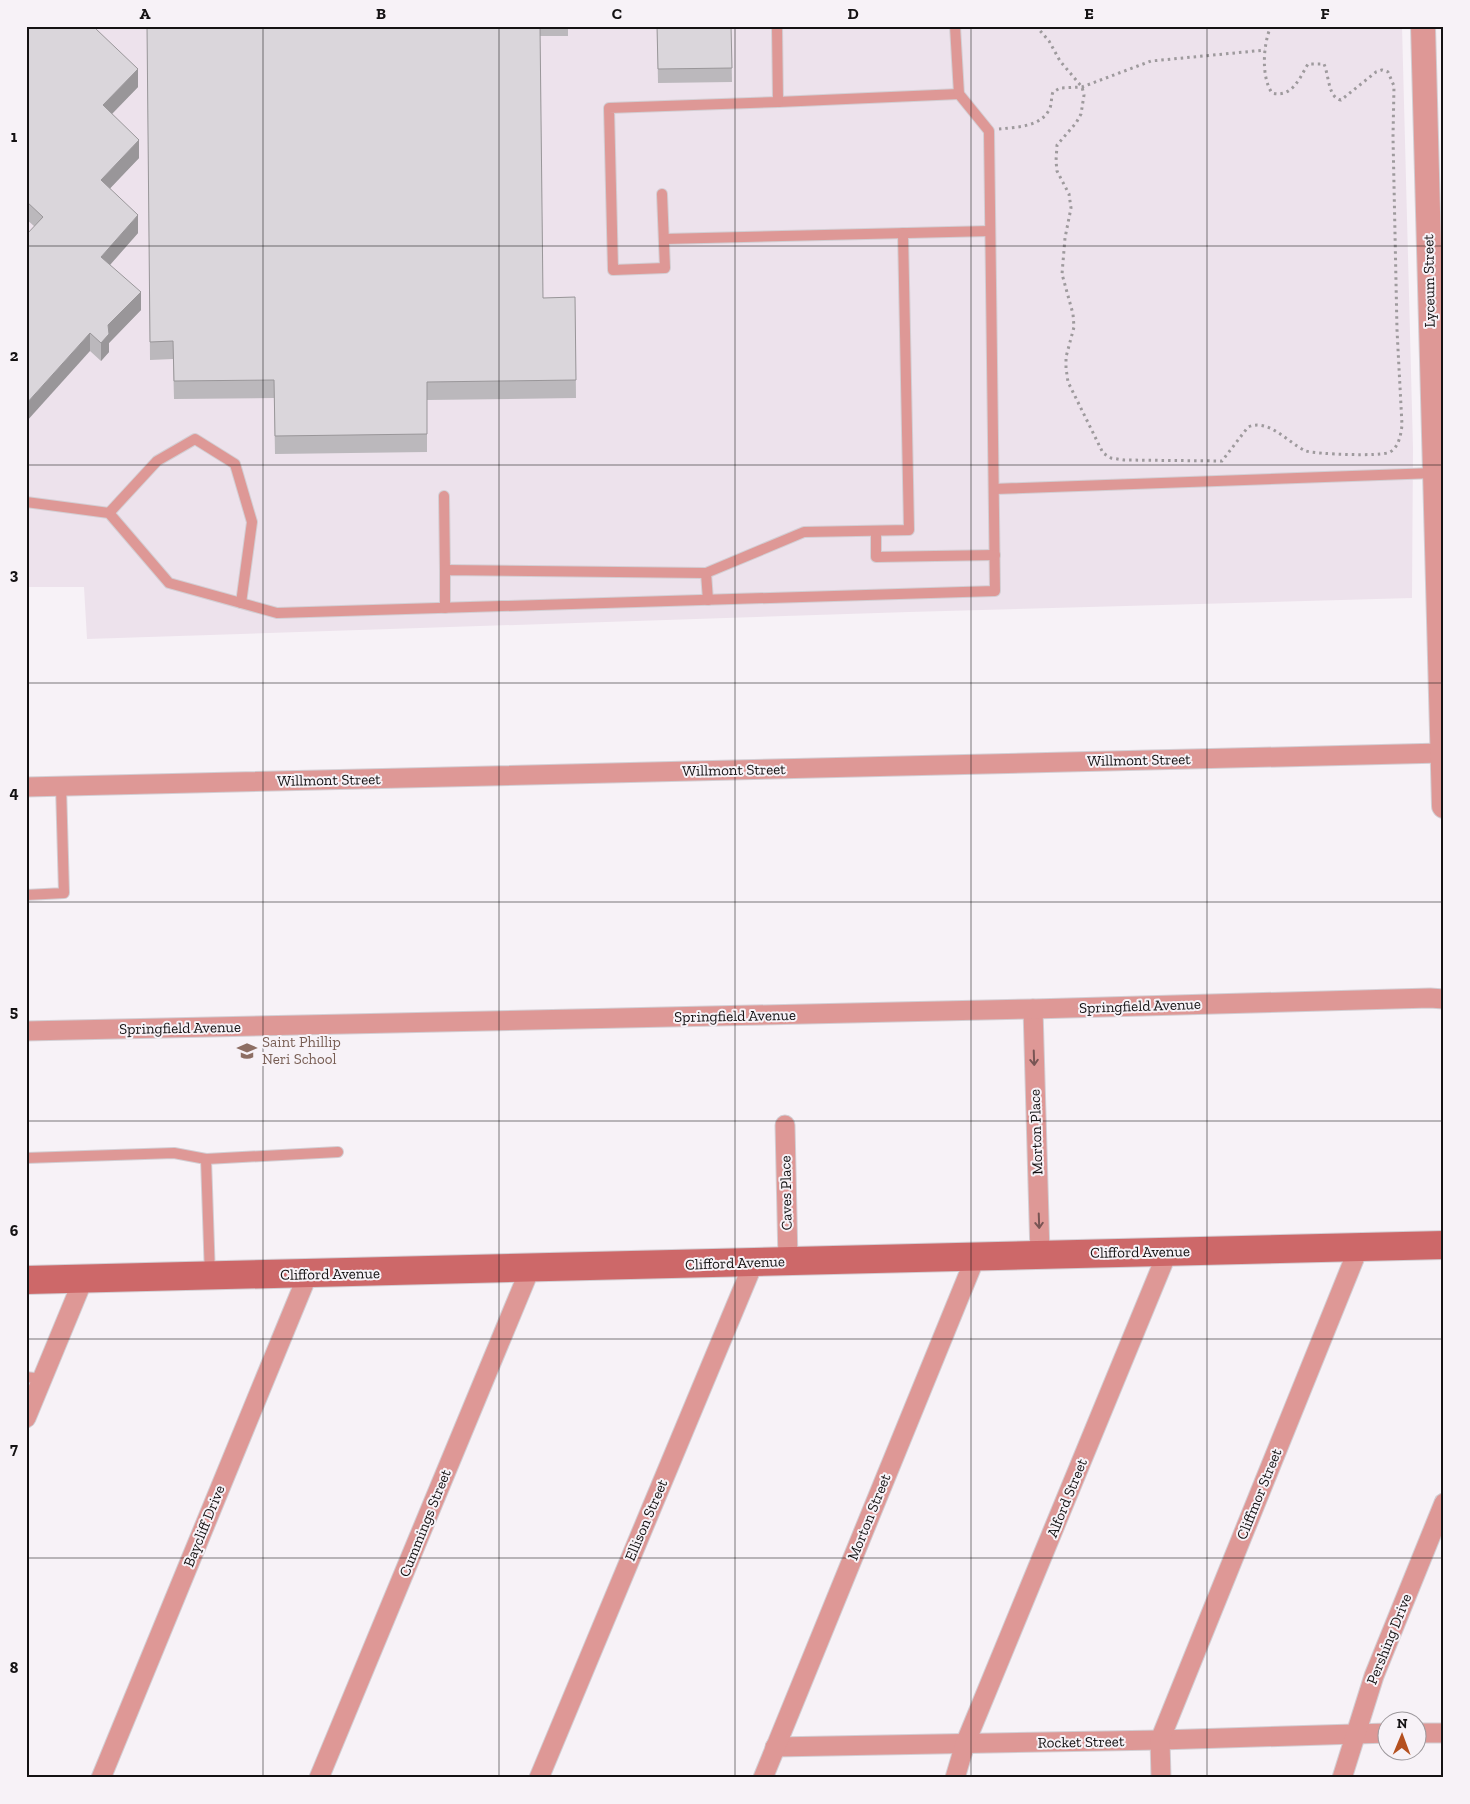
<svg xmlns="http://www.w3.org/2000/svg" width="1470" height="1804" font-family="'Zilla Slab',serif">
	<rect width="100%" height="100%" fill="#f7f2f7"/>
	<!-- built -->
	<polygon fill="#ede2ec" points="26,26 1402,26 1413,448 1412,598 909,612 87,639 84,587 26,587"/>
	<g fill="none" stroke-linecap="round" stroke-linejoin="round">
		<defs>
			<g id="service">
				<polyline points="778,102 959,94"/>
				<polyline points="662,194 665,268 613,270 609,108 778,102 777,26"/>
				<polyline points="664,239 990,231"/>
				<polyline points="994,489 1434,473"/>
				<polyline points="444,496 445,570"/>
				<polyline points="26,502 109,513 169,583 277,613 995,591 989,131 959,94 955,26"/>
				<polyline points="109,513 157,461 195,439 235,464 252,522 241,603"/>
				<polyline points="876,531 876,557 995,555"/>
				<polyline points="708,600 706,573 804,532 909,530 903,233"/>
				<polyline points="445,608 445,570 706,573"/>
				<polyline points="26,895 64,893 61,786"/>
				<polyline points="26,1158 174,1153 206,1159"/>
				<polyline points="210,1276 206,1159 338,1152"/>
				<polyline points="26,1377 42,1379"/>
			</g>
			<g id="minor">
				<polyline points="26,787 1442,753"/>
				<polyline points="1033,1009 1040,1254"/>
				<polyline points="26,1031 1033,1009 1430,998 1444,999"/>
				<polyline points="785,1125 788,1261"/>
				<polyline points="26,1418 83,1280"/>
				<polyline points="1418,1733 1444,1733"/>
				<polyline points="775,1747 1160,1740 1388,1733"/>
				<polyline points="101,1778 308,1274"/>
				<polyline points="319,1778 530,1269"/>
				<polyline points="539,1778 754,1262"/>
				<polyline points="763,1778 976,1256"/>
				<polyline points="955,1778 965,1744 1168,1251"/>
				<polyline points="1161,1778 1160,1740 1359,1247"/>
				<polyline points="1342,1778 1374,1676 1444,1503"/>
			</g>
			<polyline id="tertiary" points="1423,26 1444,806"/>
			<polyline id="secondary" points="26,1280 1444,1245"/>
		</defs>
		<!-- service casing -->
		<use href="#service" stroke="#d3ced3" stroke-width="12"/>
		<!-- minor casing -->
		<use href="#minor" stroke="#d3ced3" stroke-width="21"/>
		<!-- tertiary casing -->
		<use href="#tertiary" stroke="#d3ced3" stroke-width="26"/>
		<!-- secondary casing -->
		<use href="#secondary" stroke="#d3ced3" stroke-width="30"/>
		<!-- path -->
		<g stroke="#9e9a9d" stroke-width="3" stroke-dasharray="2.5 4" stroke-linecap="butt">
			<path d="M 1036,26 L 1049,41 L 1060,61 L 1082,87 L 1084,95 L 1081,114 L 1076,123 L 1057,145 L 1056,161 L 1057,171 L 1069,194 L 1071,208 L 1065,238 L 1062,274 L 1073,314 L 1074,327 L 1066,357 L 1066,368 L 1068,382 L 1103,453 L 1111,458 L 1124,460 L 1222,461 L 1248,427 C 1269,418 1288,443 1306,451 C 1315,454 1382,457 1390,452 C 1399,447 1401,434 1402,425 L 1397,330 L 1393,137 L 1394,86 L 1388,72 L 1382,70 L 1376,72 L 1341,100 C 1328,98 1329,75 1324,64 L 1308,64 C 1299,79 1292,98 1272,93 C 1261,77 1263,44 1271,26"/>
			<path d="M 999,129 C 1017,127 1042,127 1050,108 C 1052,102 1051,97 1053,92 L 1060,88 L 1082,87 L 1151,61 L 1265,50"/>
		</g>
		<!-- service -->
		<use href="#service" stroke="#de9896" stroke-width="10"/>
		<!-- minor -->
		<use href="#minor" stroke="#de9896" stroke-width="19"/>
		<!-- tertiary -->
		<use href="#tertiary" stroke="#de9896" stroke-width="24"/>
		<!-- secondary -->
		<use href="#secondary" stroke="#cd6869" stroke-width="28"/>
	</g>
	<!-- wall -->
	<g fill="#bbb8bc">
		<polygon points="26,26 97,31 138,87 112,114 139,158 110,188 138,233 110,265 141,310 109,343 109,352 101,361 90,351 34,226 26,219"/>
		<polygon points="147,26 568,26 568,36 540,36 543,298 575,297 576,398 427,400 427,452 275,454 274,398 174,399 173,359 150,360"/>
		<polygon points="657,26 731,26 732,82 658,83"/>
	</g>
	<!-- shaded-wall -->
	<g fill="#999699">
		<polygon points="138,69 138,87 103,123 103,105"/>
		<polygon points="139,140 139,158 101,198 101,180"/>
		<polygon points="138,215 138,233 101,275 101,257"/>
		<polygon points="141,292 141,310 109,343 109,352 101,361 101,343 108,325"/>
		<polygon points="90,333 90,351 26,422 26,404"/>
	</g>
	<!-- building -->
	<g fill="#dad6db" stroke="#999699">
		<polygon points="26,26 95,26 97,28 96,29 138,69 103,105 139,140 101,180 138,215 101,257 141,292 108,325 109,334 101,343 90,333 26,404 26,235 43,217 26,201"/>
		<polygon points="147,26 540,26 543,298 575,297 576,380 427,382 427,434 275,436 274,380 174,381 173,341 150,342"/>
		<polygon points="657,26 731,26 732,68 658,69"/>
	</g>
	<!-- one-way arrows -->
	<defs><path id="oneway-shaft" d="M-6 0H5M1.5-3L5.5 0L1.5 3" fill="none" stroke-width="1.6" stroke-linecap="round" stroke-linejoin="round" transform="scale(1.25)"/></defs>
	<g stroke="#795554">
		<use href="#oneway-shaft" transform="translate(1034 1058) rotate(88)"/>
		<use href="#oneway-shaft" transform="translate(1039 1221) rotate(88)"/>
	</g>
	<!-- grid -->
	<path fill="none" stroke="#141213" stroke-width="1" stroke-opacity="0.55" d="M 263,26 L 263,1778M 499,26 L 499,1778M 735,26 L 735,1778M 971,26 L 971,1778M 1207,26 L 1207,1778M 26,246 L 1444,246M 26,465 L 1444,465M 26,683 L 1444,683M 26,902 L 1444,902M 26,1121 L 1444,1121M 26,1339 L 1444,1339M 26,1558 L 1444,1558"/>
	<!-- icons -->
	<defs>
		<symbol id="school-bare" viewBox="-9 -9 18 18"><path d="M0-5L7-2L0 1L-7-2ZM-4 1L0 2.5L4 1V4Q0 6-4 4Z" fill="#8d6e63" stroke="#f7f2f7" stroke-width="2.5" paint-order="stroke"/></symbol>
	</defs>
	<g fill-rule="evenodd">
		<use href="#school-bare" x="233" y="1037" width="28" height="28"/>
	</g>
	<g text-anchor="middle" stroke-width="4" stroke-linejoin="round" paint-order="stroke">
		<!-- street labels -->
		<g font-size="15" fill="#141213" stroke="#f7f2f7">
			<text transform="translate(1429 281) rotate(-91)" y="5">Lyceum Street</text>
			<text transform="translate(1139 760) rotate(-1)" y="5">Willmont Street</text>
			<text transform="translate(734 770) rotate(-1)" y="5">Willmont Street</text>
			<text transform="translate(329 780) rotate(-1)" y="5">Willmont Street</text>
			<text transform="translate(1140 1006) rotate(-2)" y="5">Springfield Avenue</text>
			<text transform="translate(735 1016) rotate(-1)" y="5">Springfield Avenue</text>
			<text transform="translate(180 1028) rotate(-1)" y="5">Springfield Avenue</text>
			<text transform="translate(1036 1132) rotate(-92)" y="5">Morton Place</text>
			<text transform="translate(786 1193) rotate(-91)" y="5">Caves Place</text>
			<text transform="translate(1140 1252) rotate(-1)" y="5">Clifford Avenue</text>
			<text transform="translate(735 1263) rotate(-2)" y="5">Clifford Avenue</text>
			<text transform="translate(330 1274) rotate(-1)" y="5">Clifford Avenue</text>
			<text transform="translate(1259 1494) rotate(-68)" y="5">Cliffmor Street</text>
			<text transform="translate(1067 1498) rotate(-68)" y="5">Alford Street</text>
			<text transform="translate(869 1517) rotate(-68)" y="5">Morton Street</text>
			<text transform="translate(646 1520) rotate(-67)" y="5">Ellison Street</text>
			<text transform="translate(425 1523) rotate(-68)" y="5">Cummings Street</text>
			<text transform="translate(204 1526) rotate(-68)" y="5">Baycliff Drive</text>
			<text transform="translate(1389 1639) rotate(-68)" y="5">Pershing Drive</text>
			<text transform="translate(1081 1742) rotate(-1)" y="5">Rocket Street</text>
		</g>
		<!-- education labels -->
		<g font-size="15" fill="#785e54" stroke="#f7f2f7" text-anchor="start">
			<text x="262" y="1047">Saint Phillip<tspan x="262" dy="17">Neri School</tspan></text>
		</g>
	</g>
	<!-- border -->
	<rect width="1470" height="1804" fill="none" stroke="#f7f2f7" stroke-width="55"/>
	<!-- north arrow -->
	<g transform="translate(1402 1736) rotate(1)"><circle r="24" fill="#f7f2f7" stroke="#9c989c"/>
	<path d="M0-4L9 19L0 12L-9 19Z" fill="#b4501f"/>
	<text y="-8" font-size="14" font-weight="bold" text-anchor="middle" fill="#141213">N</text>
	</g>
	<rect x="28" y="28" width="1414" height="1748" fill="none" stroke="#141213" stroke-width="2"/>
	<g font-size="16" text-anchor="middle" font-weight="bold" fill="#141213">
		<text x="145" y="19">A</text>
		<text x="381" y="19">B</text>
		<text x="617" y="19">C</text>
		<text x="853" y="19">D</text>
		<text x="1089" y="19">E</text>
		<text x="1325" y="19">F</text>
		<text x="14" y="142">1</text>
		<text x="14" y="361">2</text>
		<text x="14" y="580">3</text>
		<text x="14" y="798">4</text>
		<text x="14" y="1017">5</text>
		<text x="14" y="1236">6</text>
		<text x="14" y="1454">7</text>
		<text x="14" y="1673">8</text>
	</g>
</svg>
